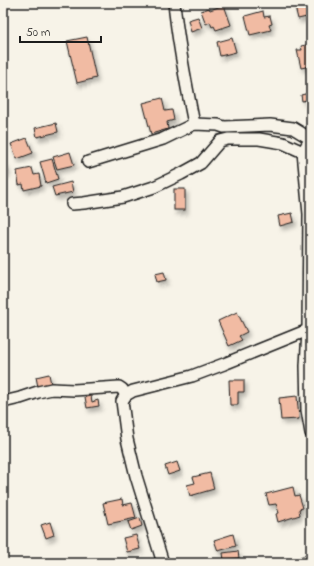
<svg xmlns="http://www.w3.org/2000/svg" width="314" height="566" font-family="'Indie Flower',sans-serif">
	<defs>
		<filter id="shadow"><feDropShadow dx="2.5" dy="4" stdDeviation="2" flood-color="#0004"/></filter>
	</defs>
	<rect width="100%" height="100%" fill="#f7f3e8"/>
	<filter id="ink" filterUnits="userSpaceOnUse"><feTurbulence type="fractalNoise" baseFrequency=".025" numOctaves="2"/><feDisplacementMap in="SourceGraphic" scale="8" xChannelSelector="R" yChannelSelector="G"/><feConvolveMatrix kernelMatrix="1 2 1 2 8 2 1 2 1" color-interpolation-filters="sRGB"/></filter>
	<g filter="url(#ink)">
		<!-- building -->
		<g fill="#f1bba3" stroke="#1c1c1c" filter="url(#shadow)">
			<polygon points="294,3 311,3 311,16 298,19"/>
			<polygon points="224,5 231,25 216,30 214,26 212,27 210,22 206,24 201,11 209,8 210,10"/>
			<polygon points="263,11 264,17 270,16 272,24 269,25 271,30 250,35 245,16"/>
			<polygon points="198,17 202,28 191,32 188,20"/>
			<polygon points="87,37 96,78 77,83 67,41"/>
			<polygon points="232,38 236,52 220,56 217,42"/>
			<polygon points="311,44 311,66 301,68 297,50 302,50 301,46"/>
			<polygon points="309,93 311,99 302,101 301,95"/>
			<polygon points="162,98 165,111 172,110 174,120 167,122 168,129 151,134 143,103"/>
			<polygon points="56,123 58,132 37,137 35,128"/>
			<polygon points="27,138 33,153 17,159 11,144"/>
			<polygon points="70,152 74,165 57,169 53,157"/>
			<polygon points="52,159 58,179 46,183 40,162"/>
			<polygon points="4,162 8,172 3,174 3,163"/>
			<polygon points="32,168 34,175 39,174 41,186 24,190 23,184 19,185 17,171"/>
			<polygon points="71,182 73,192 55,196 52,187"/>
			<rect x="174" y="189" width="11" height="21"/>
			<polygon points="292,213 294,222 280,226 278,216"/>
			<polygon points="164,272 166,280 157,282 155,274"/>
			<polygon points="237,312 247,332 239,336 242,340 229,346 218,321"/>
			<polygon points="49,374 51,384 38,387 36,377"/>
			<polygon points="229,380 244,380 244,392 238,392 238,405 230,405"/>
			<polygon points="91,396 92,402 98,400 99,406 87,408 85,397"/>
			<polygon points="297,396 299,419 281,420 279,398"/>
			<polygon points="177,462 180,471 168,475 165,466"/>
			<polygon points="210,473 214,489 190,496 187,485 195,483 193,477"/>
			<polygon points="293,487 295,496 299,495 303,508 299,509 300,515 278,522 276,514 279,513 276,504 269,505 266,494"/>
			<polygon points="122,499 123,505 132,503 136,518 108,524 103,503"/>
			<polygon points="140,518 142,526 131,530 128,522"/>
			<polygon points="50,522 54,535 46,538 41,525"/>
			<polygon points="233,534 236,546 218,551 214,540"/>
			<polygon points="136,535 140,549 127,552 123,538"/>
			<polygon points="238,551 239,558 224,560 223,553"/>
			<polygon points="92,560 93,563 79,563"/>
			<polygon points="237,560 238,563 218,563"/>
		</g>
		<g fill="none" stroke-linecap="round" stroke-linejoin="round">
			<defs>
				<g id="minor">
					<path d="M 174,3 C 178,44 186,84 194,124"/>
					<polyline points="311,142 307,145 303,152 309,214 308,330 306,366 307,410 311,433"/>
					<polyline points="88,162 163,139 194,124 218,125 224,127 270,125 293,128 311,139"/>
					<polyline points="72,204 84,203 123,197 154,187 181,174 201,163 220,141 228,139 259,139 283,143 303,152"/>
					<polyline points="3,402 20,398 38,392 52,389 74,390 119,387 122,389 126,395"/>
					<polyline points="163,563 136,476 127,439 122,401 126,395 133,391 192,376 224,364 308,330"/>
					<polyline points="303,563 311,559"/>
				</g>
			</defs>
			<!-- minor casing -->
			<use href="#minor" stroke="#1c1c1c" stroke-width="14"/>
			<!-- minor -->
			<use href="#minor" stroke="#f7f3e8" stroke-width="11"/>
		</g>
	</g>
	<!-- margin -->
	<rect width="314" height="566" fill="none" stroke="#f7f3e8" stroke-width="16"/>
	<rect x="8" y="8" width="298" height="550" fill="none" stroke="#1c1c1c" stroke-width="1.5" filter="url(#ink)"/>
	<!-- scale -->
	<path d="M20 36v6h81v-6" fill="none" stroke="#1c1c1c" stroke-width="2"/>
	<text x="26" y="36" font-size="12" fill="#1c1c1c" stroke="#f7f3e8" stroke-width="3" paint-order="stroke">50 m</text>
</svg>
